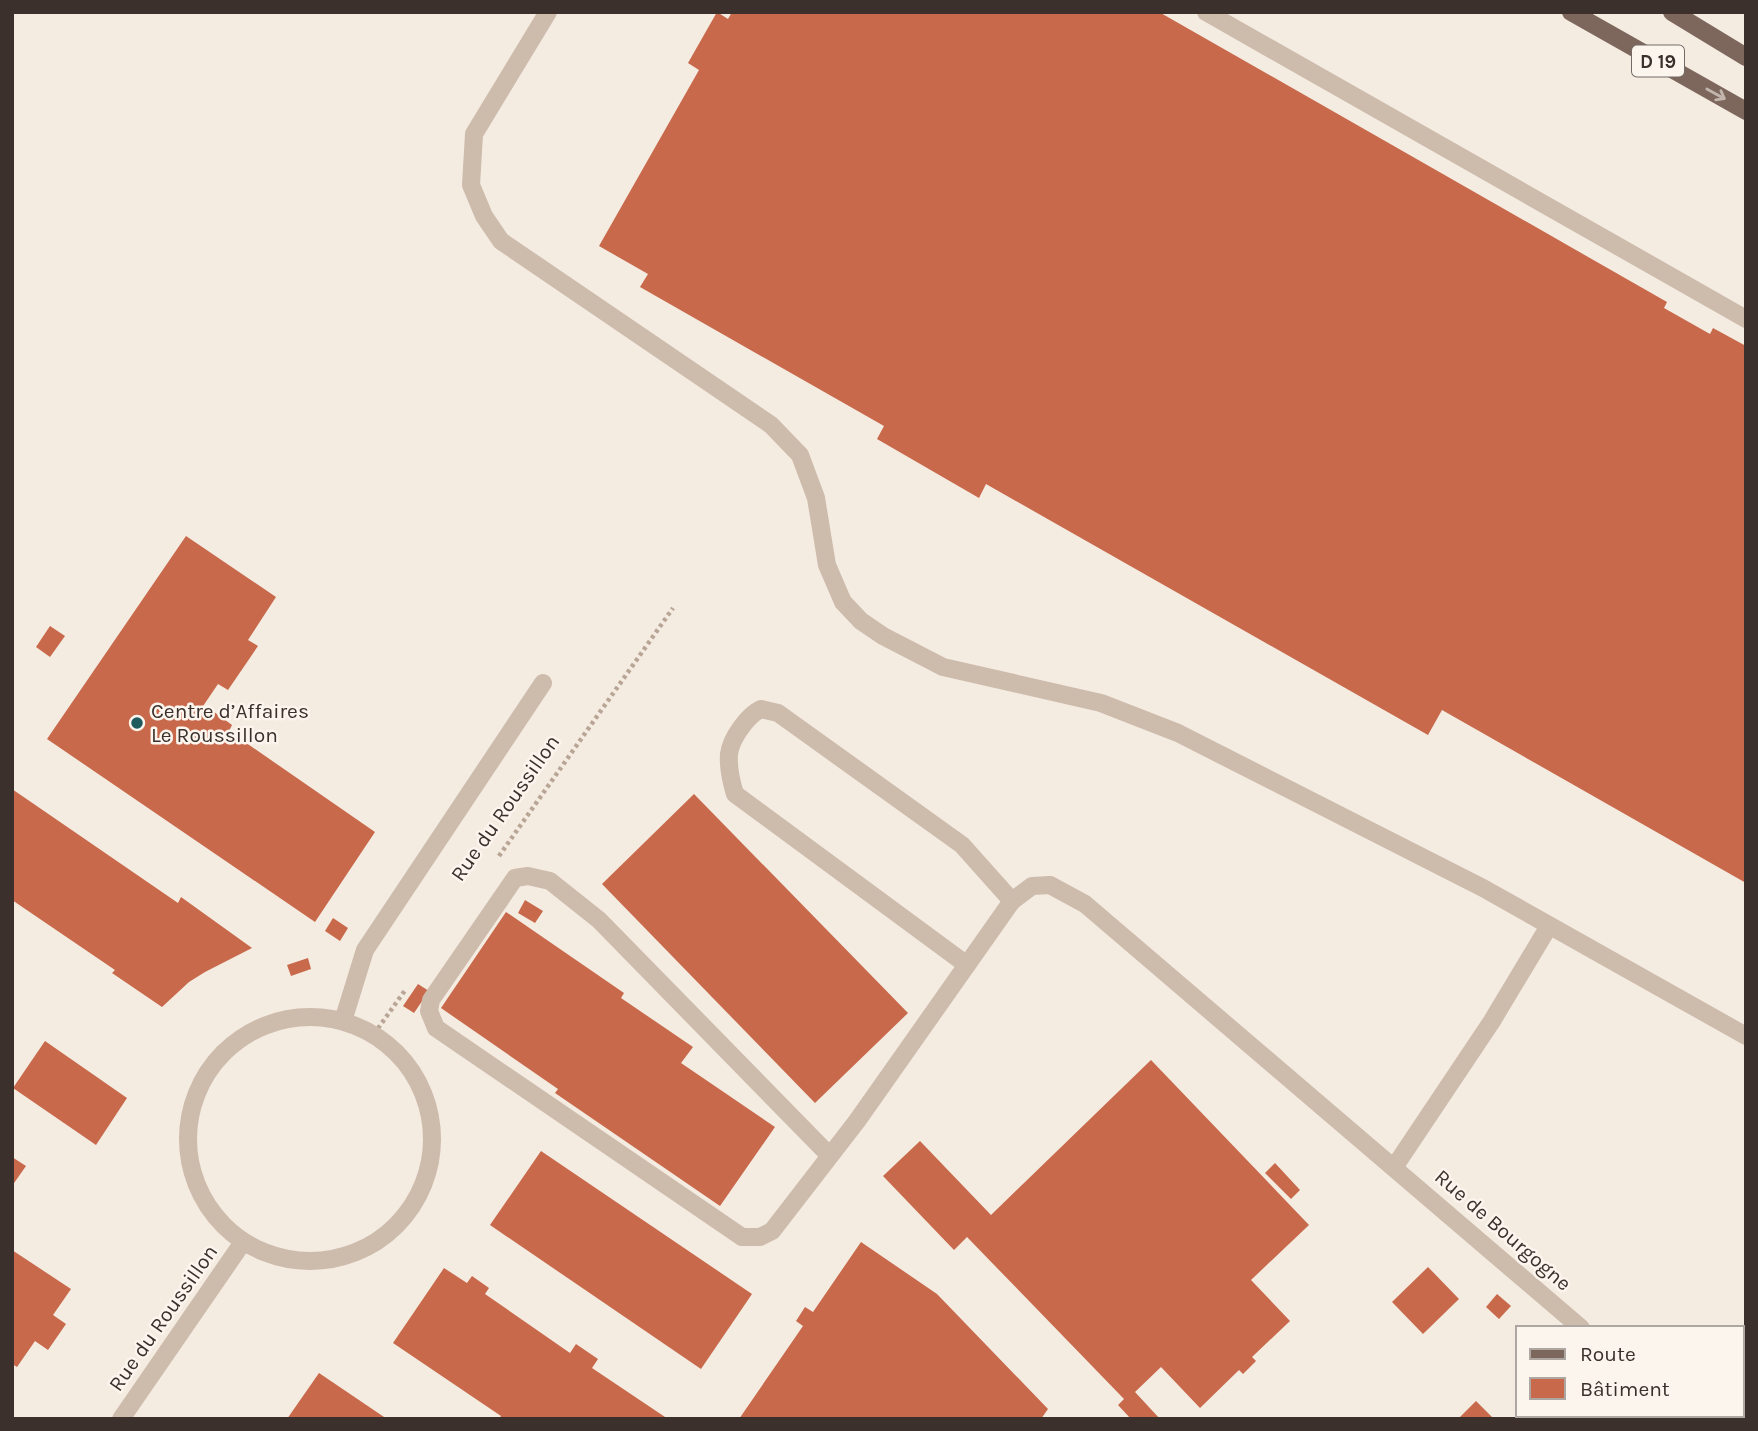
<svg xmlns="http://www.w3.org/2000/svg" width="1758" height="1431" font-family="Karla,sans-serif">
	<rect width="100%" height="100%" fill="#f4ebe1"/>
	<!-- building -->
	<g fill="#c8694b">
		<polygon points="717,12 728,19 732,12 1159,12 1667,302 1664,308 1710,334 1713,328 1746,346 1746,883 1442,710 1428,735 986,484 979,498 877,439 884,426 640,287 648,274 599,246 699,70 688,63"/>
		<polygon points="186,536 276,597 248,640 258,646 228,690 218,684 199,712 205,715 210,709 232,725 229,731 375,832 315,922 47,739"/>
		<polygon points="50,626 65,636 50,657 36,647"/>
		<polygon points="12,789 178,903 181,897 252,948 205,972 189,982 162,1007 112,973 115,970 12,900"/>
		<polygon points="694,794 908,1013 815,1103 602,884"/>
		<polygon points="525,900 543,911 535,923 518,913"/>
		<polygon points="506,912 624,993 621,998 693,1047 681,1063 775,1127 720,1206 555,1093 558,1089 441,1008"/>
		<polygon points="333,918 348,928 340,941 325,931"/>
		<polygon points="308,958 311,969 291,976 287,965"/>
		<polygon points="418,984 429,991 414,1013 403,1006"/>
		<polygon points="45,1041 127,1098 96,1145 13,1088"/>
		<polygon points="1151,1060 1309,1225 1251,1280 1290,1321 1252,1357 1256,1361 1243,1374 1239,1370 1200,1408 1161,1367 1135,1392 1160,1419 1131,1419 1118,1405 1124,1399 967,1237 954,1250 883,1176 920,1141 991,1215"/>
		<polygon points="541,1151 752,1294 701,1369 490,1225"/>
		<polygon points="12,1157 26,1166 12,1186"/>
		<polygon points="1275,1163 1300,1190 1291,1199 1265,1173"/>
		<polygon points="861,1242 937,1294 1048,1409 1041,1419 739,1419 803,1326 796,1321 805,1307 813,1312"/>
		<polygon points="12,1250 71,1289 53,1315 66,1324 48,1350 35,1341 17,1367 12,1364"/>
		<polygon points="1428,1267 1459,1299 1423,1334 1392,1302"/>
		<polygon points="444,1268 467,1283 472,1276 489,1288 485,1294 570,1353 576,1344 598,1359 592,1368 668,1419 499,1419 501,1416 393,1343"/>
		<polygon points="1497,1294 1511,1306 1499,1319 1486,1307"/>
		<polygon points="319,1373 387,1419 287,1419"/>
		<polygon points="1476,1401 1494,1419 1458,1419"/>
	</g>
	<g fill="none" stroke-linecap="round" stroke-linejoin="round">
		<!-- path -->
		<g stroke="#b9a596" stroke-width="4.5" stroke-dasharray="3.5 3.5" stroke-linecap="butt">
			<polyline points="499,856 673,608"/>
			<polyline points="374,1034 406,989"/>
		</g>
		<!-- minor -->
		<g stroke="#cdbbac" stroke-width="18">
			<polyline points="548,12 474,134 471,185 484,216 501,241 771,425 800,455 816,498 827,565 843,602 861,621 883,636 943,667 1101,703 1178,733 1483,888 1746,1036"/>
			<polyline points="1206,12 1746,319"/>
			<path d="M 967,965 L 735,794 C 731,781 728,767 729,754 C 731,738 748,715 761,709 L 778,713 L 962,845 L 1012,901"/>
			<circle cx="310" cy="1139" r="122"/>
			<polyline points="343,1021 365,950 543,683"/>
			<polyline points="830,1156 599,920 550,881 528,876 515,878 431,1000 429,1011 436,1028 742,1237 760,1237 772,1231 857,1121 1012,901 1032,886 1050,885 1085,904 1581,1328"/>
			<polyline points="1395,1166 1492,1021 1549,926"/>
			<polyline points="1683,1415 1687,1419"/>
			<polyline points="121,1419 243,1242"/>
		</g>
		<!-- major -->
		<g stroke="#7d675c" stroke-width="18">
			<polyline points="1571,12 1746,111"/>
			<polyline points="1672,12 1746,57"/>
		</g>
	</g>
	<!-- one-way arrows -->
	<defs><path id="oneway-shaft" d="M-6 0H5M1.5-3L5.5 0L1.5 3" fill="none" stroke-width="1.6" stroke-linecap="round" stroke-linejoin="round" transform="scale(1.75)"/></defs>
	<use stroke="#c2b5ac" href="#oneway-shaft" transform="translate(1716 94) rotate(29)"/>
	<!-- markers -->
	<circle fill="#1f5a5e" stroke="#fbf5ee" stroke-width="2.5" cx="137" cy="723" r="7"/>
	<g text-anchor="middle" stroke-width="5" stroke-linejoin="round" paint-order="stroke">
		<!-- shield labels -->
		<rect fill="#fbf5ee" stroke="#756b66" stroke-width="2" x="1632" y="45.5" width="52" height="31" rx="5"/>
		<g font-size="19" font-weight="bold" fill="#3b302b">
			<text x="1658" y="68">D 19</text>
		</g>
		<!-- poi labels -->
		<g font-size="21" fill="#3b302b" stroke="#fbf5ee" text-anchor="start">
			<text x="151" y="718">Centre d’Affaires<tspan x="151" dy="24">Le Roussillon</tspan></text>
		</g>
		<!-- street labels -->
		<g font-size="21" fill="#3b302b" stroke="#fbf5ee">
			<text transform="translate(505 808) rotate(-55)" y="7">Rue du Roussillon</text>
			<text transform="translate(1503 1230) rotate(41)" y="7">Rue de Bourgogne</text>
			<text transform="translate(163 1318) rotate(-55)" y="7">Rue du Roussillon</text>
		</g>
	</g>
	<!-- border -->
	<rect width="1758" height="1431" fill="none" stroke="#3b302b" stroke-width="28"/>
	<!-- legend -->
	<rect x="1516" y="1326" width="228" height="91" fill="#fbf5ee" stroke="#aea6a0" stroke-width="2"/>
	<rect x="1530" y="1349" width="35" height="10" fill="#7d675c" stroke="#aea6a0" stroke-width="2"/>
	<text x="1580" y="1361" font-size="21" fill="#3b302b">Route</text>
	<rect x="1530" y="1378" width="35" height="21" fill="#c8694b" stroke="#aea6a0" stroke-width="2"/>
	<text x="1580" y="1396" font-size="21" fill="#3b302b">Bâtiment</text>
</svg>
